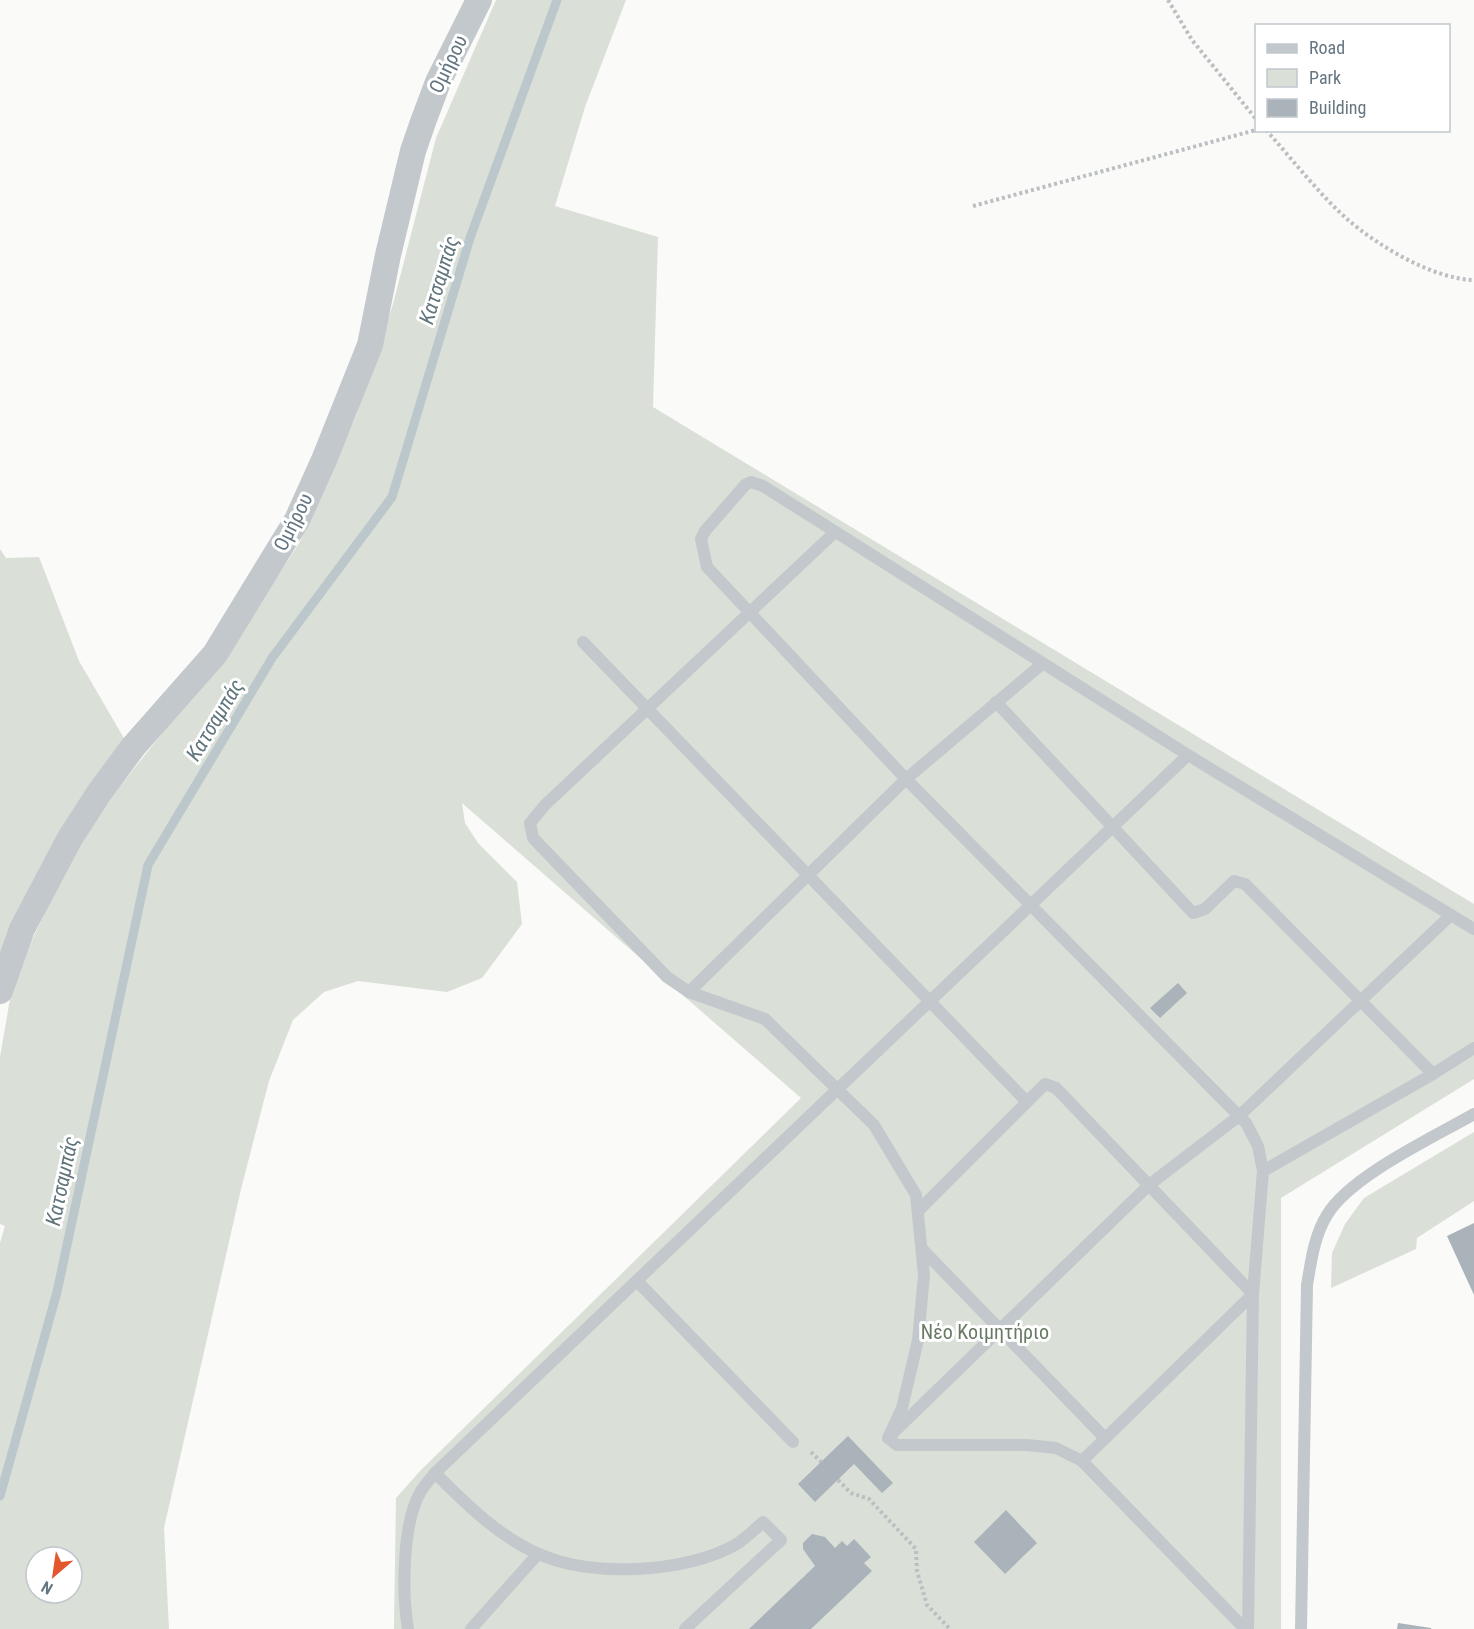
<svg xmlns="http://www.w3.org/2000/svg" width="1474" height="1629" font-family="'Roboto Condensed',sans-serif">
	<rect width="100%" height="100%" fill="#fafaf8"/>
	<!-- green -->
	<g fill="#dadfd7" fill-rule="evenodd">
		<path d="M 496,0 L 626,0 L 585,107 L 555,206 L 658,237 L 653,407 L 1474,904 L 1474,1079 L 1281,1198 L 1281,1629 L 394,1629 L 396,1498 L 421,1470 L 801,1098 L 462,803 L 465,823 L 478,843 L 517,882 L 522,924 L 482,978 L 447,992 L 358,981 L 324,992 L 293,1020 L 269,1081 L 241,1189 L 164,1528 L 169,1629 L 0,1629 L 0,1243 L 5,1226 L 0,1224 L 0,1057 L 10,999 L 32,940 L 69,862 L 106,804 L 233,644 L 300,542 L 356,416 L 393,304 L 436,138 ZM 36,1557 L 72,1557 L 72,1593 L 36,1593 Z"/>
		<polygon points="0,549 6,558 39,557 79,661 125,740 0,960"/>
		<polygon points="1474,1132 1474,1201 1417,1238 1416,1249 1331,1288 1332,1253 1345,1224 1364,1198"/>
	</g>
	<g fill="none" stroke-linecap="round" stroke-linejoin="round">
		<!-- stream -->
		<polyline stroke="#bbc7cb" stroke-width="9" points="0,1496 57,1292 148,865 272,658 392,497 470,238 557,0"/>
	</g>
	<!-- building -->
	<g fill="#aab3b9">
		<polygon points="1178,983 1187,993 1160,1018 1150,1008"/>
		<polygon points="1474,1223 1474,1295 1447,1236"/>
		<polygon points="848,1436 893,1483 882,1493 854,1464 815,1502 798,1484"/>
		<polygon points="1006,1510 1037,1543 1005,1574 974,1542"/>
		<polygon points="812,1534 825,1537 835,1548 842,1541 847,1546 854,1539 871,1557 864,1563 872,1571 811,1629 749,1629 815,1566 803,1549 803,1543"/>
		<polygon points="1398,1623 1431,1628 1431,1629 1397,1629"/>
	</g>
	<g fill="none" stroke-linecap="round" stroke-linejoin="round">
		<!-- path -->
		<g stroke="#bbbfc2" stroke-width="4" stroke-dasharray="3 3" stroke-linecap="butt">
			<polyline points="1168,0 1192,40 1256,119"/>
			<path d="M 1266,130 C 1293,160 1318,193 1347,219 C 1378,246 1433,279 1474,280"/>
			<polyline points="973,206 1256,130"/>
			<polyline points="811,1452 821,1462"/>
			<polyline points="838,1480 851,1493 869,1499 916,1549 917,1571 927,1605 950,1629"/>
		</g>
		<!-- service -->
		<g stroke="#c3c8cc" stroke-width="12">
			<polyline points="834,533 545,805 530,823 533,838 667,977 689,992 765,1019 874,1125 916,1195 924,1275 918,1340 902,1408 888,1438 897,1445 1027,1445 1056,1448 1082,1461 1245,1629"/>
			<polyline points="583,642 1027,1102"/>
			<polyline points="996,702 1193,913 1205,909 1234,881 1245,884 1433,1074"/>
			<polyline points="689,992 906,779 1042,664"/>
			<polyline points="1263,1171 1433,1074 1474,1048"/>
			<polyline points="919,1210 1045,1084 1056,1088 1253,1294 1082,1461"/>
			<polyline points="923,1250 1104,1437"/>
			<polyline points="637,1281 793,1442"/>
			<polyline points="893,1433 1149,1185 1239,1116 1451,915"/>
			<path d="M 435,1473 C 465,1503 499,1537 539,1554 C 591,1578 685,1573 735,1545 C 745,1539 754,1530 763,1522 L 781,1540 L 685,1629"/>
			<path d="M 408,1629 C 402,1593 402,1523 421,1491 C 425,1485 430,1479 435,1473 L 1188,755"/>
			<polyline points="471,1629 538,1554"/>
			<polyline points="1248,1629 1253,1294 1263,1171 1258,1146 1246,1123 906,779 707,567 701,539 705,531 746,484 751,482 763,486 1188,755 1474,929"/>
			<path d="M 1301,1629 L 1307,1285 C 1311,1262 1314,1236 1327,1215 C 1350,1176 1434,1137 1474,1114"/>
		</g>
		<!-- minor -->
		<polyline stroke="#c3c8cc" stroke-width="26" points="0,991 22,929 70,838 99,793 133,747 215,654 297,520 324,460 370,345 388,255 413,151 423,122 438,82 479,0"/>
	</g>
	<g text-anchor="middle" stroke-width="6" stroke-linejoin="round" paint-order="stroke">
		<!-- street labels -->
		<g font-size="20" fill="#657683" stroke="#fff">
			<text transform="translate(448 64) rotate(-64)" y="7">Ομήρου</text>
			<text transform="translate(293 522) rotate(-63)" y="7">Ομήρου</text>
		</g>
		<!-- park labels -->
		<g font-size="20" fill="#687a64" stroke="#fff">
			<text x="985" y="1339">Νέο Κοιμητήριο</text>
		</g>
		<!-- water labels -->
		<g font-size="21" font-style="italic" fill="#60757c" stroke="#fff">
			<text transform="translate(439 280) rotate(-73)" y="7">Κατσαμπάς</text>
			<text transform="translate(215 720) rotate(-59)" y="7">Κατσαμπάς</text>
			<text transform="translate(62 1181) rotate(-78)" y="7">Κατσαμπάς</text>
		</g>
	</g>
	<!-- legend -->
	<rect x="1255" y="24" width="195" height="108" fill="#ffffff" stroke="#c1c8cd" stroke-width="1.5"/>
	<rect x="1267" y="44" width="30" height="9" fill="#c3c8cc" stroke="#c1c8cd" stroke-width="1.5"/>
	<text x="1309" y="54" font-size="18" fill="#657683">Road</text>
	<rect x="1267" y="69" width="30" height="18" fill="#dadfd7" stroke="#c1c8cd" stroke-width="1.5"/>
	<text x="1309" y="84" font-size="18" fill="#657683">Park</text>
	<rect x="1267" y="99" width="30" height="18" fill="#aab3b9" stroke="#c1c8cd" stroke-width="1.5"/>
	<text x="1309" y="114" font-size="18" fill="#657683">Building</text>
	<!-- north arrow -->
	<g transform="translate(54 1575) rotate(209)"><circle r="28" fill="#ffffff" stroke="#c1c8cd" stroke-width="1.5"/>
	<path d="M0-4.5L10 22L0 15L-10 22Z" fill="#e4572e"/>
	<text y="-9" font-size="16" font-weight="bold" text-anchor="middle" fill="#657683">N</text>
	</g>
</svg>
